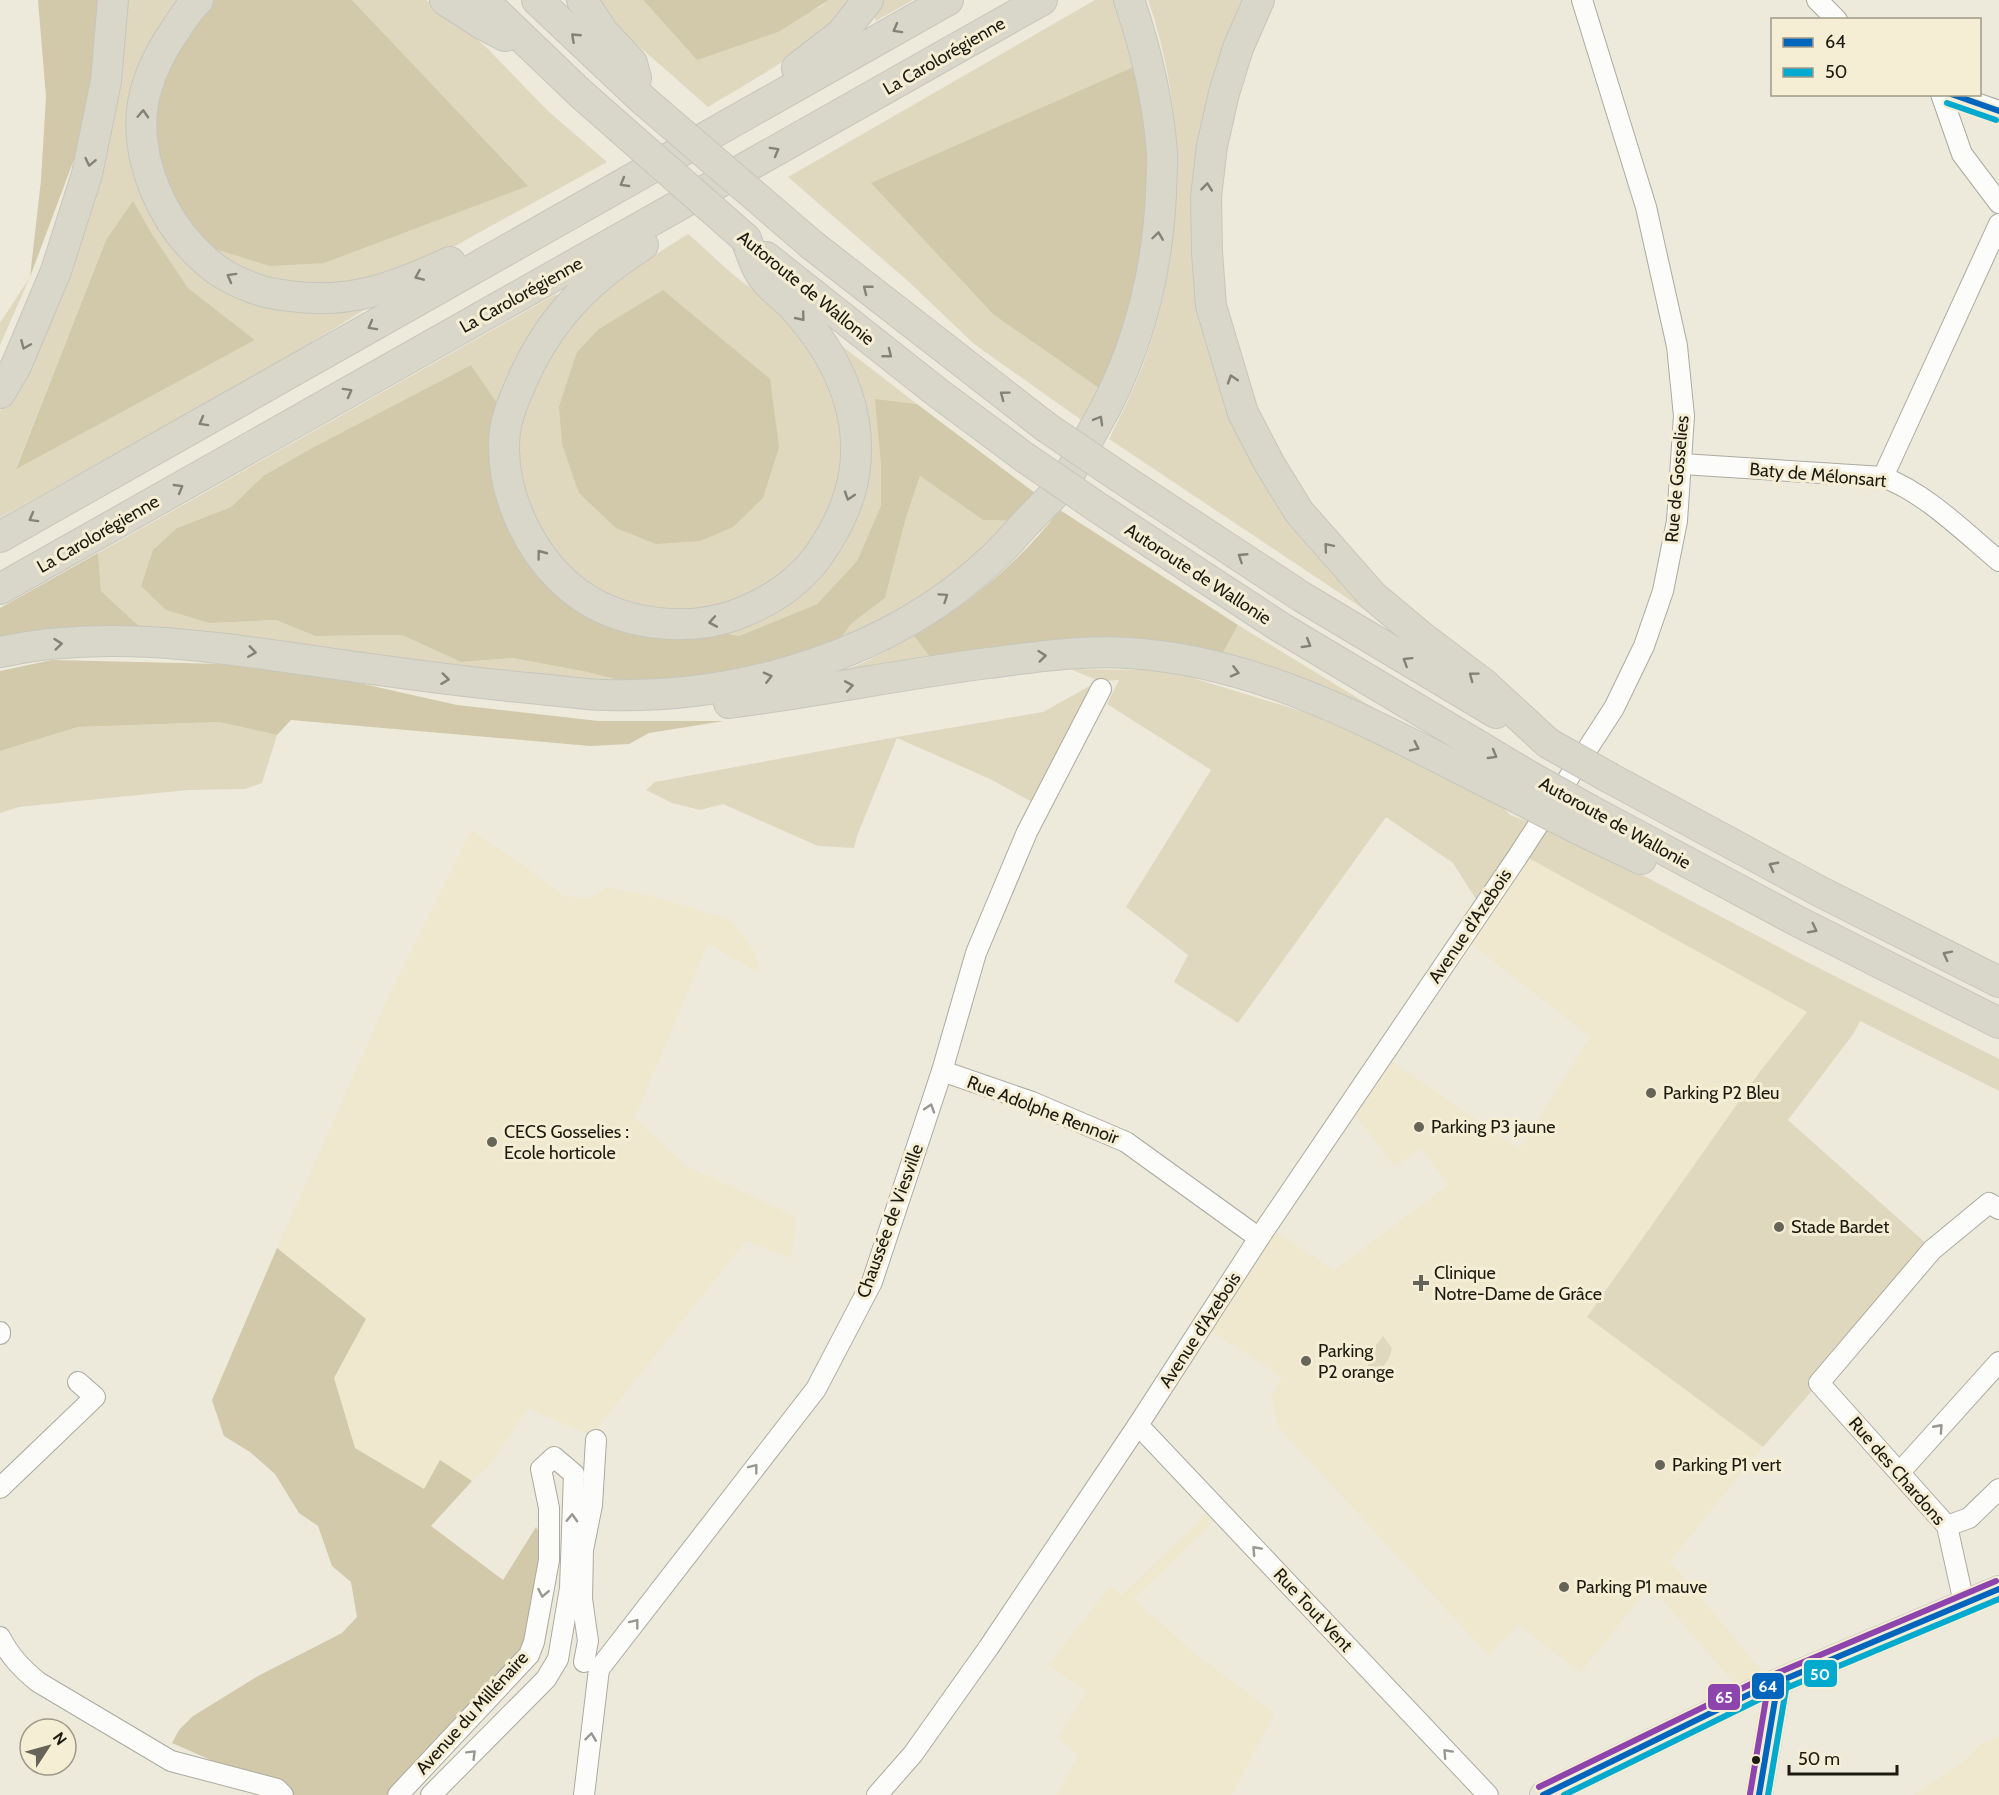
<svg xmlns="http://www.w3.org/2000/svg" width="1999" height="1795" font-family="Cabin,sans-serif">
	<rect width="100%" height="100%" fill="#edeadc"/>
	<!-- built -->
	<g fill="#efe8cf">
		<polygon points="471,830 522,864 564,896 588,898 608,887 655,897 729,919 756,953 759,973 708,944 635,1118 687,1166 797,1217 791,1258 746,1241 591,1436 528,1408 489,1466 472,1481 441,1461 424,1489 355,1448 334,1378 366,1319 277,1248 391,991"/>
		<polygon points="1523,855 1807,1012 1759,1073 1587,1317 1763,1447 1670,1561 1769,1679 1745,1696 1650,1586 1580,1673 1519,1626 1488,1655 1278,1427 1271,1395 1282,1377 1202,1325 1267,1226 1334,1270 1448,1185 1421,1148 1395,1167 1348,1106 1383,1055 1519,1149 1590,1037 1462,937"/>
		<polygon points="1206,1514 1213,1522 1134,1599 1197,1655 1275,1713 1232,1795 1056,1795 1078,1756 1058,1737 1087,1692 1048,1665 1110,1586 1122,1595"/>
		<polygon points="1999,1737 1999,1795 1913,1795 1964,1761 1981,1744"/>
	</g>
	<!-- green -->
	<g fill="#dfd8bf" fill-rule="evenodd">
		<path d="M 126,0 L 185,0 L 154,41 L 222,282 L 379,301 L 281,361 L 0,518 L 0,411 L 24,370 ZM 133,202 L 152,234 L 188,288 L 255,340 L 16,468 L 106,240 Z"/>
		<polygon points="352,0 426,0 450,15 488,49 548,111 607,162 444,252 386,277 338,287 259,278 202,245 269,266 527,186"/>
		<path d="M 599,0 L 643,0 L 697,60 L 820,7 L 829,0 L 855,0 C 817,47 758,76 708,107 L 625,34 Z"/>
		<polygon points="882,0 913,0 876,21 873,15"/>
		<polygon points="1095,0 1113,0 1125,38 1138,65 994,315 1103,391 1087,424 974,344 909,282 788,177"/>
		<path d="M 1148,0 L 1253,0 L 1199,201 L 1244,433 L 1413,642 L 1109,439 C 1125,407 1142,373 1152,338 C 1185,229 1186,109 1148,0 Z"/>
		<path d="M 688,234 C 707,250 725,269 745,284 C 751,288 758,290 763,295 C 785,316 818,352 829,380 C 876,493 794,614 671,609 C 639,607 612,599 586,580 C 571,569 553,556 544,540 C 531,517 526,494 521,469 C 515,443 520,408 533,385 C 539,372 548,360 555,348 C 561,338 567,325 576,317 C 609,283 648,259 688,234 Z"/>
		<polygon points="30,277 0,345 0,323"/>
		<polygon points="556,294 561,303 502,410 471,365 310,449 263,476 231,507 177,528 210,623 276,620 315,636 402,635 461,662 513,658 587,672 634,684 566,682 142,629 101,591 98,553"/>
		<polygon points="820,329 917,404 876,400 881,466 882,505 857,561 817,604 739,636 709,629 743,620 860,488"/>
		<polygon points="920,476 983,520 1016,521 934,593 837,644 851,624 885,598 906,518"/>
		<polygon points="1238,625 1433,744 1220,658"/>
		<polygon points="914,636 932,660 818,682 869,660"/>
		<polygon points="1070,669 1167,670 1376,734 1487,789 1510,815 1532,823 1479,904 1453,863 1386,817 1238,1023 1174,982 1188,955 1126,907 1211,770 1107,704 1119,680 1099,681"/>
		<polygon points="1095,683 1032,802 990,779 897,738 857,836 854,848 818,846 723,804 700,810 672,803 646,790 655,782 891,738 1043,712"/>
		<polygon points="219,722 277,735 262,783 245,789 188,790 19,807 0,813 0,751 78,727"/>
		<polygon points="1545,829 1571,842 1576,840 1803,960 1999,1059 1999,1091 1860,1021 1854,1033 1788,1120 1928,1245 1819,1383 1763,1447 1587,1317 1759,1073 1807,1012 1523,855"/>
		<polygon points="1383,1336 1392,1348 1389,1358 1375,1378 1366,1371 1374,1348"/>
	</g>
	<!-- forest -->
	<g fill="#d2c8aa">
		<polygon points="38,0 100,0 92,78 76,154 30,277 41,180 46,97"/>
		<polygon points="213,0 352,0 528,186 324,263 269,266 202,245 164,189 152,110 161,71 202,9"/>
		<polygon points="643,0 829,0 778,32 697,60"/>
		<polygon points="1138,65 1150,160 1138,288 1103,391 994,315 871,183"/>
		<polygon points="133,201 152,234 188,288 255,340 16,469 106,240"/>
		<polygon points="663,290 770,379 779,447 763,498 733,527 700,541 656,544 616,528 579,493 562,444 559,407 577,352 599,329"/>
		<polygon points="471,365 502,410 497,450 574,599 739,636 817,604 857,561 881,506 881,466 875,399 917,404 1039,496 1016,521 983,520 920,476 906,518 885,598 851,624 837,644 735,675 634,684 587,672 513,658 461,662 402,635 315,636 276,620 210,623 166,610 141,586 153,550 177,528 231,507 263,476 310,449"/>
		<path d="M 1060,510 L 1238,625 L 1220,658 L 932,660 L 914,636 C 932,624 951,613 968,600 C 1002,575 1034,543 1060,510 Z"/>
		<polygon points="98,553 101,591 142,629 0,638 0,608"/>
		<polygon points="52,660 262,665 350,681 457,705 599,721 724,721 649,733 629,744 590,746 291,720 277,735 219,722 78,727 0,751 0,671"/>
		<polygon points="277,1248 366,1319 334,1378 355,1448 424,1489 440,1460 472,1481 431,1526 503,1580 536,1527 549,1547 523,1662 387,1795 283,1795 277,1789 172,1743 179,1730 193,1716 258,1676 342,1633 357,1617 351,1582 332,1566 318,1526 299,1513 275,1474 250,1452 224,1436 212,1400"/>
	</g>
	<g fill="none" stroke-linecap="round" stroke-linejoin="round">
		<defs>
			<g id="minor">
				<polyline points="1817,0 1837,20"/>
				<polyline points="1941,94 1962,154 1999,203"/>
				<polyline points="1950,94 1999,111"/>
				<path d="M 1682,464 L 1883,477 C 1927,494 1963,531 1999,561"/>
				<polyline points="1883,477 1999,224"/>
				<polyline points="942,1071 1032,1102 1126,1142 1259,1238"/>
				<polyline points="0,1332 0,1334"/>
				<polyline points="1138,1425 1488,1795"/>
				<polyline points="1900,1472 1999,1362"/>
				<polyline points="0,1488 95,1397 78,1382"/>
				<polyline points="1947,1526 1969,1518 1999,1489"/>
				<polyline points="1964,1603 1947,1526 1819,1383 1932,1250 1989,1203 1999,1209"/>
				<path d="M 0,1637 C 10,1656 21,1668 38,1682 L 171,1761 L 277,1789 L 283,1795"/>
				<polyline points="584,1662 588,1641 582,1599 583,1550 592,1505 596,1440"/>
				<polyline points="599,1669 816,1389 872,1282 942,1071 976,953 1027,832 1101,689"/>
				<polyline points="398,1795 529,1655 534,1642 549,1560 549,1508 541,1469 554,1457 574,1474 570,1588 558,1659 546,1679 431,1795"/>
				<polyline points="584,1795 599,1669"/>
				<polyline points="877,1795 913,1754 989,1647 1138,1425 1259,1238 1518,856 1614,708 1644,646 1663,591 1677,521 1684,416 1677,346 1646,207 1582,0"/>
			</g>
			<g id="major">
				<polyline points="1543,1795 1754,1692 1999,1589"/>
				<polyline points="1759,1795 1778,1682"/>
			</g>
			<g id="highway">
				<path d="M 198,0 C 188,9 181,21 174,32 C 160,52 147,79 143,103 C 134,160 163,224 206,261 C 221,275 243,285 262,291 C 270,294 280,294 289,296 C 349,305 396,287 450,262"/>
				<polyline points="445,0 482,24 505,36"/>
				<polyline points="483,0 580,93"/>
				<polyline points="537,0 642,99"/>
				<polyline points="582,0 603,32 632,63 636,78"/>
				<polyline points="1259,0 1238,48 1224,93 1212,146 1206,197 1207,252 1211,306 1243,413 1269,463 1299,512 1373,596 1422,637 1484,684 1548,743"/>
				<polyline points="797,68 841,34 868,0"/>
				<path d="M 643,245 C 586,281 546,323 520,386 C 514,399 507,416 505,431 C 498,493 533,565 586,599 C 631,627 695,632 743,612 C 772,600 800,581 818,556 C 847,515 862,473 854,422 C 847,380 825,343 797,311 C 786,298 769,288 760,273 C 754,263 750,250 746,239"/>
				<polyline points="812,245 1046,427"/>
				<polyline points="766,257 938,393 1024,457"/>
				<polyline points="0,393 16,366 56,271 87,174 106,81 113,0"/>
				<polyline points="1121,478 1302,597 1496,713"/>
				<polyline points="1100,509 1280,627 1529,776"/>
				<polyline points="0,537 948,0"/>
				<polyline points="0,589 1042,0"/>
				<path d="M 0,652 C 109,628 219,648 328,663 C 398,673 469,683 540,689 C 562,691 584,695 606,695 C 743,699 892,654 993,558 C 1005,547 1016,534 1027,522 C 1038,510 1051,499 1061,486 C 1074,469 1083,448 1094,429 C 1136,357 1157,277 1161,194 C 1161,180 1163,166 1162,153 C 1158,100 1146,49 1129,0"/>
				<path d="M 729,703 C 816,692 902,674 989,663 C 1035,657 1082,650 1128,653 C 1269,661 1393,736 1516,797"/>
				<polyline points="1610,778 1819,891 1999,982"/>
				<polyline points="1590,810 1799,922 1999,1023"/>
				<polyline points="1578,829 1641,859"/>
			</g>
		</defs>
		<!-- minor casing -->
		<use href="#minor" stroke="#acaa9f" stroke-width="22"/>
		<!-- major casing -->
		<use href="#major" stroke="#c7c6be" stroke-width="28"/>
		<!-- highway casing -->
		<use href="#highway" stroke="#c7c6be" stroke-width="32"/>
		<!-- minor -->
		<use href="#minor" stroke="#fcfcfa" stroke-width="20"/>
		<!-- major -->
		<use href="#major" stroke="#e8e5dd" stroke-width="26"/>
		<!-- highway -->
		<use href="#highway" stroke="#d9d6ca" stroke-width="30"/>
		<defs>
			<g id="highway-bridge">
				<polyline points="580,93 746,239"/>
				<polyline points="642,99 812,245"/>
				<polyline points="1046,427 1121,478"/>
				<polyline points="1024,457 1100,509"/>
				<polyline points="1548,743 1610,778"/>
				<polyline points="1529,776 1590,810"/>
				<polyline points="1516,797 1578,829"/>
			</g>
		</defs>
		<!-- highway-bridge casing -->
		<use href="#highway-bridge" stroke="#c7c6be" stroke-width="32" stroke-linecap="butt"/>
		<!-- highway-bridge -->
		<use href="#highway-bridge" stroke="#d9d6ca" stroke-width="30"/>
		<defs>
			<g id="bus-1">
				<polyline points="1951,94 1999,111"/>
				<polyline points="1543,1795 1754,1692 1999,1589"/>
				<polyline points="1759,1795 1778,1682"/>
			</g>
			<g id="bus-2">
				<polyline points="1947,103 1996,120"/>
				<polyline points="1564,1795 1758,1700 1999,1599"/>
				<polyline points="1768,1795 1787,1683"/>
			</g>
			<g id="bus-3">
				<polyline points="1539,1787 1751,1684 1996,1581"/>
				<polyline points="1750,1794 1769,1681"/>
			</g>
		</defs>
		<!-- bus-1 casing -->
		<use href="#bus-1" stroke="#f5eed4" stroke-width="10"/>
		<!-- bus-2 casing -->
		<use href="#bus-2" stroke="#f5eed4" stroke-width="10"/>
		<!-- bus-3 casing -->
		<use href="#bus-3" stroke="#f5eed4" stroke-width="10"/>
		<!-- bus-1 -->
		<use href="#bus-1" stroke="#0065bd" stroke-width="6"/>
		<!-- bus-2 -->
		<use href="#bus-2" stroke="#00a9ce" stroke-width="6"/>
		<!-- bus-3 -->
		<use href="#bus-3" stroke="#8e44ad" stroke-width="6"/>
	</g>
	<!-- one-way arrows -->
	<defs><path id="oneway-chevron" d="M-2-3.5L2.5 0L-2 3.5" fill="none" stroke-width="1.6" stroke-linecap="round" stroke-linejoin="round" transform="scale(1.5)"/></defs>
	<g stroke="#848277">
		<use href="#oneway-chevron" transform="translate(897 29) rotate(151)"/>
		<use href="#oneway-chevron" transform="translate(575 37) rotate(-137)"/>
		<use href="#oneway-chevron" transform="translate(143 114) rotate(-87)"/>
		<use href="#oneway-chevron" transform="translate(775 151) rotate(-29)"/>
		<use href="#oneway-chevron" transform="translate(90 162) rotate(102)"/>
		<use href="#oneway-chevron" transform="translate(624 183) rotate(150)"/>
		<use href="#oneway-chevron" transform="translate(1207 187) rotate(-84)"/>
		<use href="#oneway-chevron" transform="translate(1158 236) rotate(-82)"/>
		<use href="#oneway-chevron" transform="translate(419 276) rotate(157)"/>
		<use href="#oneway-chevron" transform="translate(231 277) rotate(-151)"/>
		<use href="#oneway-chevron" transform="translate(867 289) rotate(-142)"/>
		<use href="#oneway-chevron" transform="translate(801 317) rotate(51)"/>
		<use href="#oneway-chevron" transform="translate(372 326) rotate(151)"/>
		<use href="#oneway-chevron" transform="translate(25 345) rotate(113)"/>
		<use href="#oneway-chevron" transform="translate(888 354) rotate(38)"/>
		<use href="#oneway-chevron" transform="translate(1232 379) rotate(-108)"/>
		<use href="#oneway-chevron" transform="translate(348 392) rotate(-29)"/>
		<use href="#oneway-chevron" transform="translate(1004 395) rotate(-143)"/>
		<use href="#oneway-chevron" transform="translate(1099 420) rotate(-60)"/>
		<use href="#oneway-chevron" transform="translate(203 422) rotate(151)"/>
		<use href="#oneway-chevron" transform="translate(179 488) rotate(-30)"/>
		<use href="#oneway-chevron" transform="translate(849 496) rotate(108)"/>
		<use href="#oneway-chevron" transform="translate(33 518) rotate(151)"/>
		<use href="#oneway-chevron" transform="translate(1328 547) rotate(-130)"/>
		<use href="#oneway-chevron" transform="translate(541 554) rotate(-127)"/>
		<use href="#oneway-chevron" transform="translate(1242 557) rotate(-147)"/>
		<use href="#oneway-chevron" transform="translate(944 597) rotate(-34)"/>
		<use href="#oneway-chevron" transform="translate(713 622) rotate(170)"/>
		<use href="#oneway-chevron" transform="translate(58 644) rotate(-6)"/>
		<use href="#oneway-chevron" transform="translate(1307 644) rotate(31)"/>
		<use href="#oneway-chevron" transform="translate(252 652) rotate(8)"/>
		<use href="#oneway-chevron" transform="translate(1042 656) rotate(-6)"/>
		<use href="#oneway-chevron" transform="translate(1407 661) rotate(-148)"/>
		<use href="#oneway-chevron" transform="translate(1235 672) rotate(14)"/>
		<use href="#oneway-chevron" transform="translate(1473 676) rotate(-143)"/>
		<use href="#oneway-chevron" transform="translate(768 677) rotate(-14)"/>
		<use href="#oneway-chevron" transform="translate(445 679) rotate(7)"/>
		<use href="#oneway-chevron" transform="translate(849 686) rotate(-10)"/>
		<use href="#oneway-chevron" transform="translate(1415 747) rotate(26)"/>
		<use href="#oneway-chevron" transform="translate(1493 755) rotate(30)"/>
		<use href="#oneway-chevron" transform="translate(1773 866) rotate(-152)"/>
		<use href="#oneway-chevron" transform="translate(1813 929) rotate(27)"/>
		<use href="#oneway-chevron" transform="translate(1947 955) rotate(-153)"/>
	</g>
	<g stroke="#989791">
		<use href="#oneway-chevron" transform="translate(930 1108) rotate(-72)"/>
		<use href="#oneway-chevron" transform="translate(1939 1428) rotate(-48)"/>
		<use href="#oneway-chevron" transform="translate(754 1468) rotate(-52)"/>
		<use href="#oneway-chevron" transform="translate(572 1518) rotate(-88)"/>
		<use href="#oneway-chevron" transform="translate(1256 1550) rotate(-133)"/>
		<use href="#oneway-chevron" transform="translate(543 1593) rotate(101)"/>
		<use href="#oneway-chevron" transform="translate(635 1623) rotate(-52)"/>
		<use href="#oneway-chevron" transform="translate(591 1737) rotate(-83)"/>
		<use href="#oneway-chevron" transform="translate(1447 1753) rotate(-133)"/>
		<use href="#oneway-chevron" transform="translate(472 1754) rotate(-45)"/>
	</g>
	<!-- markers -->
	<g fill="#666358" stroke="#f5eed4" stroke-width="2">
		<circle cx="1651" cy="1093" r="6"/>
		<circle cx="1419" cy="1127" r="6"/>
		<circle cx="492" cy="1142" r="6"/>
		<circle cx="1779" cy="1227" r="6"/>
		<path d="M1418 1274h6v6h6v6h-6v6h-6v-6h-6v-6h6z"/>
		<circle cx="1306" cy="1361" r="6"/>
		<circle cx="1660" cy="1465" r="6"/>
		<circle cx="1564" cy="1587" r="6"/>
	</g>
	<circle fill="#1d1b11" stroke="#f5eed4" stroke-width="2" cx="1756" cy="1760" r="5"/>
	<g text-anchor="middle" stroke-width="6" stroke-linejoin="round" paint-order="stroke">
		<!-- street labels -->
		<g font-size="18" fill="#1d1b11" stroke="#f5eed4">
			<text transform="translate(944 56) rotate(-30)" y="6">La Carolorégienne</text>
			<text transform="translate(806 288) rotate(39)" y="6">Autoroute de Wallonie</text>
			<text transform="translate(521 295) rotate(-29)" y="6">La Carolorégienne</text>
			<text transform="translate(1818 475) rotate(5)" y="6">Baty de Mélonsart</text>
			<text transform="translate(1677 479) rotate(-85)" y="6">Rue de Gosselies</text>
			<text transform="translate(98 534) rotate(-30)" y="6">La Carolorégienne</text>
			<text transform="translate(1198 574) rotate(33)" y="6">Autoroute de Wallonie</text>
			<text transform="translate(1615 823) rotate(29)" y="6">Autoroute de Wallonie</text>
			<text transform="translate(1470 926) rotate(-56)" y="6">Avenue d'Azebois</text>
			<text transform="translate(1043 1110) rotate(21)" y="6">Rue Adolphe Rennoir</text>
			<text transform="translate(890 1221) rotate(-70)" y="6">Chaussée de Viesville</text>
			<text transform="translate(1200 1330) rotate(-57)" y="6">Avenue d'Azebois</text>
			<text transform="translate(1897 1471) rotate(49)" y="6">Rue des Chardons</text>
			<text transform="translate(1313 1610) rotate(47)" y="6">Rue Tout Vent</text>
			<text transform="translate(472 1713) rotate(-48)" y="6">Avenue du Millénaire</text>
		</g>
		<!-- poi labels -->
		<g font-size="18" fill="#1d1b11" stroke="#f5eed4" text-anchor="start">
			<text x="1663" y="1099">Parking P2 Bleu</text>
			<text x="1431" y="1133">Parking P3 jaune</text>
			<text x="504" y="1138">CECS Gosselies :<tspan x="504" dy="21">Ecole horticole</tspan></text>
			<text x="1791" y="1233">Stade Bardet</text>
			<text x="1434" y="1279">Clinique<tspan x="1434" dy="21">Notre-Dame de Grâce</tspan></text>
			<text x="1318" y="1357">Parking<tspan x="1318" dy="21">P2 orange</tspan></text>
			<text x="1672" y="1471">Parking P1 vert</text>
			<text x="1576" y="1593">Parking P1 mauve</text>
		</g>
	</g>
	<g stroke="#f5eed4" stroke-width="2">
		<rect x="1803" y="1659" width="35" height="29" rx="6" fill="#00a9ce"/>
		<rect x="1751" y="1672" width="34" height="28" rx="6" fill="#0065bd"/>
		<rect x="1707" y="1683" width="34" height="28" rx="6" fill="#8e44ad"/>
	</g>
	<g font-size="16" text-anchor="middle" font-weight="bold" fill="#fff">
		<text x="1820" y="1680">50</text>
		<text x="1768" y="1692">64</text>
		<text x="1724" y="1703">65</text>
	</g>
	<!-- legend -->
	<rect x="1771" y="18" width="210" height="78" fill="#f5eed4" stroke="#9f9a86" stroke-width="1.5"/>
	<rect x="1783" y="38" width="30" height="9" fill="#0065bd" stroke="#9f9a86" stroke-width="1.5"/>
	<text x="1825" y="48" font-size="18" fill="#1d1b11">64</text>
	<rect x="1783" y="68" width="30" height="9" fill="#00a9ce" stroke="#9f9a86" stroke-width="1.5"/>
	<text x="1825" y="78" font-size="18" fill="#1d1b11">50</text>
	<!-- north arrow -->
	<g transform="translate(48 1747) rotate(54)"><circle r="28" fill="#f5eed4" stroke="#9f9a86" stroke-width="1.5"/>
	<path d="M0-4.5L10 22L0 15L-10 22Z" fill="#666358"/>
	<text y="-9" font-size="16" font-weight="bold" text-anchor="middle" fill="#1d1b11">N</text>
	</g>
	<!-- scale -->
	<path d="M1789 1765v9h108v-9" fill="none" stroke="#1d1b11" stroke-width="3"/>
	<text x="1798" y="1765" font-size="18" fill="#1d1b11" stroke="#f5eed4" stroke-width="4.5" paint-order="stroke">50 m</text>
</svg>
